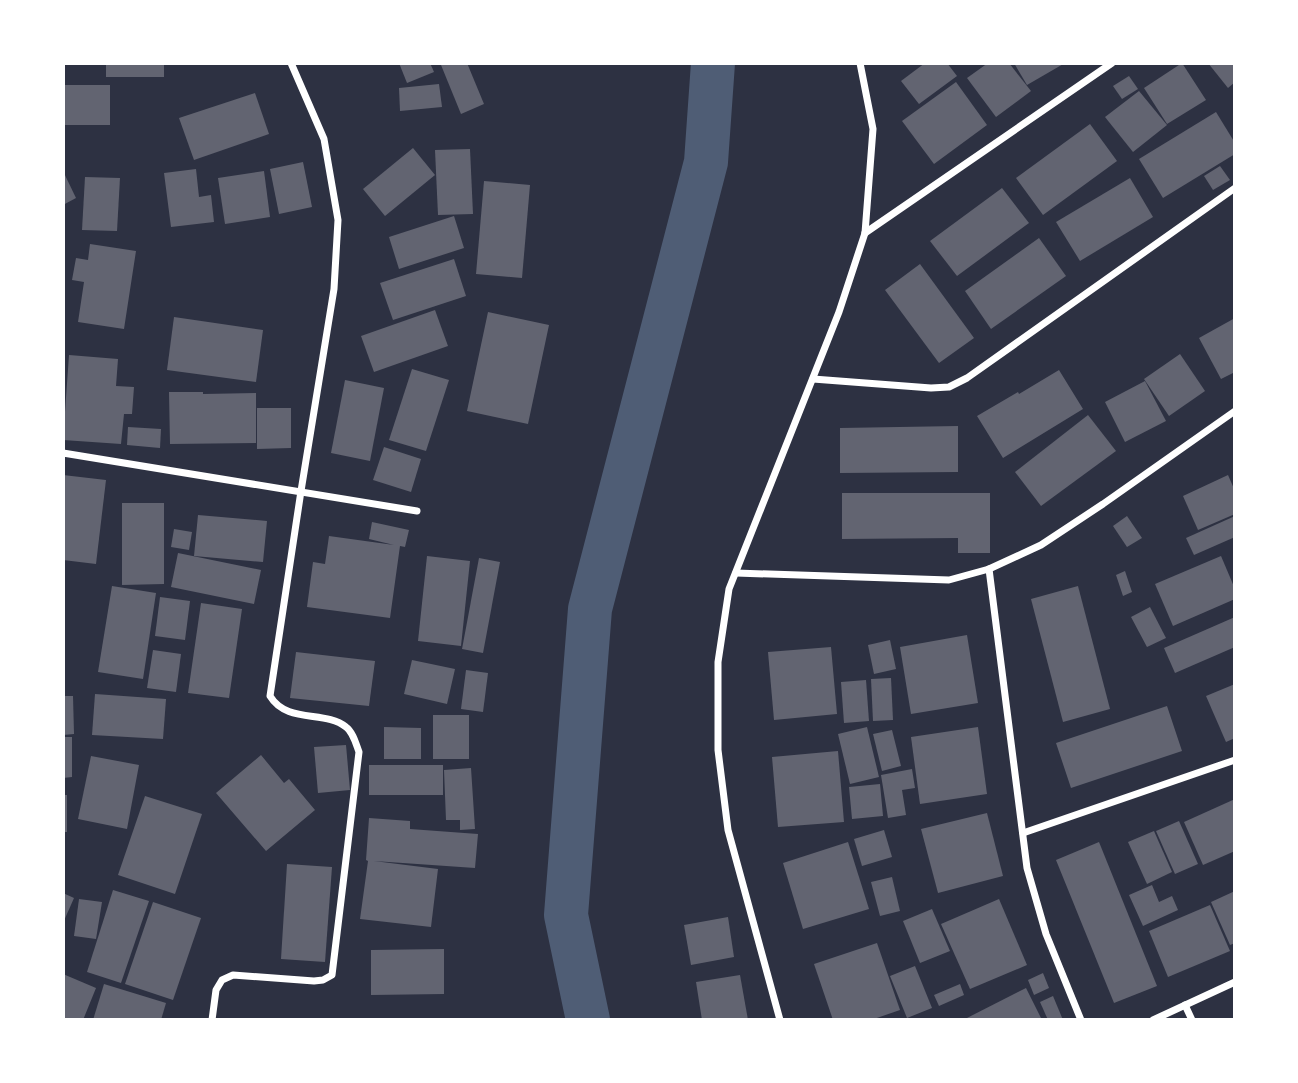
<svg xmlns="http://www.w3.org/2000/svg" width="1298" height="1083" font-family="Overpass,sans-serif">
	<rect width="100%" height="100%" fill="#2d3142"/>
	<g fill="none" stroke-linecap="round" stroke-linejoin="round">
		<!-- river -->
		<polyline stroke="#4f5d75" stroke-width="44" points="588,1020 566,915 590,609 706,162 713,63"/>
	</g>
	<!-- building -->
	<g fill="#626471">
		<rect x="106" y="63" width="58" height="14"/>
		<polygon points="399,63 430,63 434,72 407,83"/>
		<polygon points="445,63 467,63 484,104 461,114 441,65"/>
		<polygon points="925,63 947,63 957,76 919,104 901,81"/>
		<polygon points="988,63 1009,63 1031,91 996,117 967,78"/>
		<polygon points="1014,63 1065,63 1027,85"/>
		<polygon points="1182,63 1206,100 1167,124 1144,88"/>
		<polygon points="1208,63 1235,63 1235,82 1228,88"/>
		<polygon points="1129,76 1138,89 1122,99 1113,86"/>
		<polygon points="956,82 987,125 934,164 902,121"/>
		<polygon points="439,84 442,107 400,111 399,88"/>
		<rect x="63" y="85" width="47" height="40"/>
		<polygon points="1139,91 1167,125 1133,152 1105,117"/>
		<polygon points="255,93 269,134 194,160 179,118"/>
		<polygon points="1216,112 1235,143 1235,154 1163,198 1139,159"/>
		<polygon points="1090,124 1117,161 1043,215 1016,178"/>
		<polygon points="413,148 435,175 385,216 363,189"/>
		<polygon points="470,149 473,214 438,215 435,150"/>
		<polygon points="303,162 312,207 279,214 270,169"/>
		<polygon points="1220,166 1230,180 1213,190 1204,176"/>
		<polygon points="196,169 199,197 211,195 214,222 171,227 164,173"/>
		<polygon points="63,171 76,198 63,205"/>
		<polygon points="264,171 270,217 225,224 218,178"/>
		<polygon points="85,177 120,178 117,231 82,230"/>
		<polygon points="1130,178 1153,217 1080,261 1056,222"/>
		<polygon points="484,181 530,185 522,278 476,274"/>
		<polygon points="1002,188 1029,223 957,276 930,241"/>
		<polygon points="454,216 464,248 399,269 389,237"/>
		<polygon points="1039,238 1066,276 991,329 965,291"/>
		<polygon points="90,244 136,251 124,329 78,322 84,282 72,280 76,258 88,260"/>
		<polygon points="454,259 466,296 393,320 380,283"/>
		<polygon points="920,264 974,338 939,363 885,290"/>
		<polygon points="435,310 448,346 374,372 361,336"/>
		<polygon points="488,312 549,325 528,424 467,411"/>
		<polygon points="174,317 263,330 256,382 167,370"/>
		<polygon points="1235,318 1235,372 1221,379 1199,338"/>
		<polygon points="1180,354 1205,391 1169,416 1144,379"/>
		<polygon points="69,355 118,359 116,386 134,387 132,414 124,414 121,444 63,440"/>
		<polygon points="412,369 449,380 426,451 389,440"/>
		<polygon points="1059,370 1083,409 1003,458 977,416 1018,392 1019,394"/>
		<polygon points="345,380 384,388 370,461 331,453"/>
		<polygon points="1145,381 1166,421 1125,442 1105,402"/>
		<polygon points="169,392 203,392 203,394 256,393 256,443 170,444"/>
		<polygon points="257,408 291,408 291,448 257,449"/>
		<polygon points="1088,415 1116,451 1041,506 1015,472"/>
		<polygon points="958,426 958,472 840,473 840,428"/>
		<polygon points="128,427 161,429 160,448 127,445"/>
		<polygon points="384,447 421,459 411,492 373,480"/>
		<polygon points="63,475 106,480 96,564 63,560"/>
		<polygon points="1228,475 1235,491 1235,514 1198,530 1183,496"/>
		<polygon points="842,493 990,493 990,553 958,553 958,538 842,539"/>
		<polygon points="122,503 164,503 164,584 122,585"/>
		<polygon points="198,515 267,521 263,562 194,556"/>
		<polygon points="1127,516 1142,538 1127,547 1113,526"/>
		<polygon points="1235,516 1235,537 1194,555 1186,538"/>
		<polygon points="372,522 409,530 405,547 400,546 390,618 307,607 313,562 325,564 329,536 394,545 369,539"/>
		<polygon points="174,529 192,532 189,550 171,547"/>
		<polygon points="178,553 261,570 254,604 171,587"/>
		<polygon points="427,556 470,561 461,646 418,641"/>
		<polygon points="1221,556 1235,589 1235,599 1173,626 1155,584"/>
		<polygon points="479,558 500,562 483,653 462,649"/>
		<polygon points="1125,571 1132,592 1123,596 1116,575"/>
		<polygon points="112,586 156,593 143,679 98,672"/>
		<polygon points="1078,586 1110,709 1063,722 1031,599"/>
		<polygon points="160,597 190,601 185,640 155,636"/>
		<polygon points="201,603 242,609 229,698 188,693"/>
		<polygon points="1150,607 1166,638 1147,647 1131,617"/>
		<polygon points="1235,617 1235,647 1175,673 1164,648"/>
		<polygon points="967,635 978,703 911,714 900,647"/>
		<polygon points="890,640 896,669 874,674 868,645"/>
		<polygon points="831,647 837,714 774,720 768,652"/>
		<polygon points="153,650 181,654 176,692 147,688"/>
		<polygon points="296,652 375,661 369,706 290,698"/>
		<polygon points="412,660 455,669 447,704 404,694"/>
		<polygon points="466,670 488,673 483,712 461,709"/>
		<polygon points="891,678 893,720 873,721 871,679"/>
		<polygon points="866,680 869,721 844,723 841,682"/>
		<polygon points="1235,684 1235,738 1226,742 1206,696"/>
		<polygon points="95,694 166,699 163,739 92,735"/>
		<polygon points="63,696 73,696 74,734 63,735"/>
		<polygon points="1167,706 1182,751 1071,788 1056,743"/>
		<rect x="433" y="715" width="36" height="44"/>
		<polygon points="384,727 421,728 421,759 384,759"/>
		<polygon points="867,727 879,777 850,784 838,734"/>
		<polygon points="978,727 987,794 920,804 911,737"/>
		<polygon points="892,730 901,766 882,771 873,734"/>
		<polygon points="63,737 72,737 72,777 63,778"/>
		<polygon points="346,745 350,790 318,793 314,747"/>
		<polygon points="838,751 844,822 778,827 772,757"/>
		<polygon points="261,755 284,783 289,779 315,810 266,851 216,793"/>
		<polygon points="91,756 139,765 127,829 78,819"/>
		<rect x="369" y="765" width="74" height="30"/>
		<polygon points="471,768 475,829 460,830 460,820 446,820 444,770"/>
		<polygon points="912,769 915,788 902,790 906,815 888,818 881,775"/>
		<polygon points="880,784 883,816 852,819 849,787"/>
		<rect x="63" y="795" width="4" height="37"/>
		<polygon points="145,796 202,814 175,894 118,875"/>
		<polygon points="1235,799 1235,851 1203,865 1184,822"/>
		<polygon points="987,813 1003,876 938,893 921,829"/>
		<polygon points="369,818 410,821 410,829 478,834 475,868 374,861 438,869 431,927 360,919 368,861 366,860"/>
		<polygon points="1179,821 1198,864 1175,874 1156,831"/>
		<polygon points="884,830 892,857 862,866 854,839"/>
		<polygon points="1154,831 1172,872 1147,884 1128,842"/>
		<polygon points="848,842 869,909 803,929 783,863"/>
		<polygon points="1099,842 1157,986 1114,1003 1056,860"/>
		<polygon points="287,864 332,867 325,962 281,959"/>
		<polygon points="892,877 900,911 880,916 871,882"/>
		<polygon points="1152,885 1159,902 1172,896 1178,910 1143,926 1129,895"/>
		<polygon points="113,890 149,901 121,983 87,972"/>
		<polygon points="1235,891 1235,943 1230,945 1211,902"/>
		<polygon points="63,893 74,898 63,923"/>
		<polygon points="79,899 102,902 96,939 74,936"/>
		<polygon points="999,899 1027,965 970,989 941,924"/>
		<polygon points="153,902 201,918 173,1000 125,984"/>
		<polygon points="1210,905 1230,951 1168,977 1149,931"/>
		<polygon points="932,909 950,951 920,963 903,921"/>
		<polygon points="728,917 734,957 691,965 684,925"/>
		<polygon points="877,943 900,1010 871,1020 833,1020 814,964"/>
		<polygon points="444,949 444,994 371,995 371,950"/>
		<polygon points="915,966 932,1008 907,1018 890,976"/>
		<polygon points="1043,973 1049,988 1034,995 1028,980"/>
		<polygon points="63,974 96,988 83,1020 69,1020 63,1017"/>
		<polygon points="740,975 748,1020 702,1020 696,982"/>
		<polygon points="104,984 166,1003 161,1020 93,1020"/>
		<polygon points="960,984 964,995 939,1006 934,995"/>
		<polygon points="1026,988 1042,1020 963,1020"/>
		<polygon points="1053,996 1063,1020 1048,1020 1040,1002"/>
	</g>
	<g fill="none" stroke-linecap="round" stroke-linejoin="round">
		<!-- minor -->
		<g stroke="#fff" stroke-width="7">
			<polyline points="865,233 1112,63"/>
			<polyline points="813,379 931,388 949,387 967,378 1235,188"/>
			<polyline points="63,453 417,511"/>
			<polyline points="989,569 1027,868 1046,934 1081,1020"/>
			<polyline points="736,573 949,580 989,569 1041,545 1103,504 1235,411"/>
			<polyline points="1023,833 1235,760"/>
			<polyline points="1185,1005 1192,1020"/>
			<path d="M 212,1020 L 216,990 L 222,980 L 233,975 L 314,981 L 323,980 L 332,975 L 359,752 C 356,744 353,732 346,727 C 325,710 287,724 270,696 L 301,491 L 334,289 L 338,220 L 324,139 L 291,63"/>
			<polyline points="780,1020 728,830 718,750 718,662 729,589 839,312 865,233 873,129 860,63"/>
			<polyline points="1153,1020 1235,982"/>
		</g>
	</g>
	<!-- border -->
	<rect width="1298" height="1083" fill="none" stroke="#ffffff" stroke-width="130"/>
</svg>
